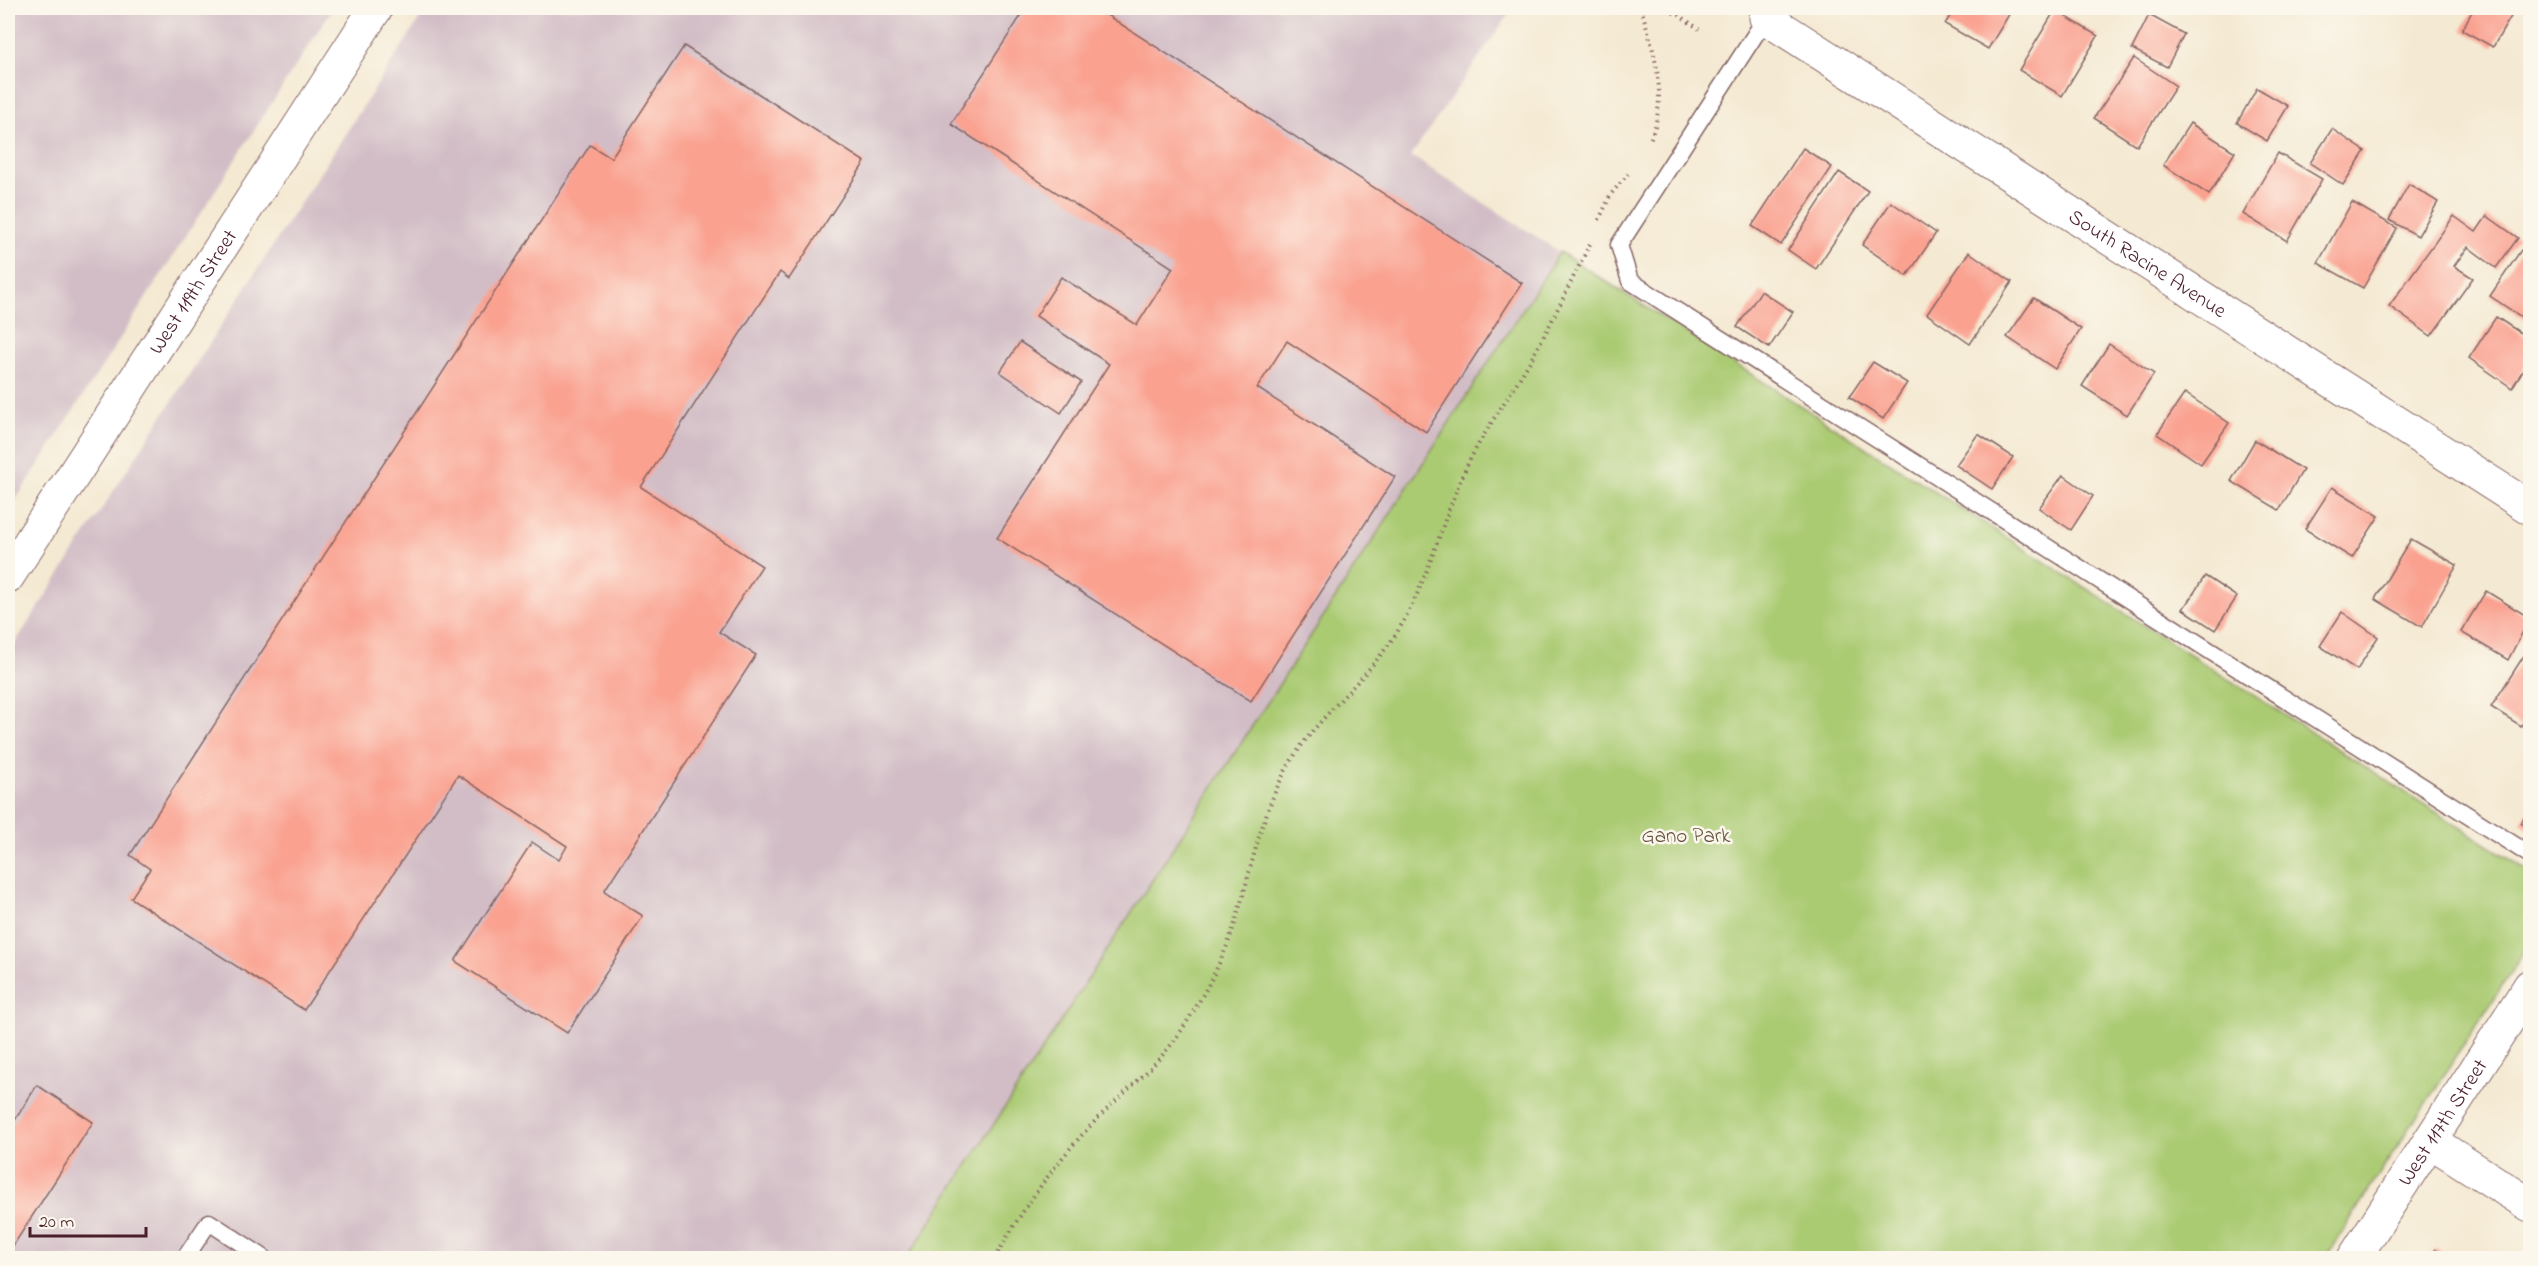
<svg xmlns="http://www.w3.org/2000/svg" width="2538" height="1266" font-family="'Indie Flower',sans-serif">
	<rect width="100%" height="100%" fill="#fbf7ec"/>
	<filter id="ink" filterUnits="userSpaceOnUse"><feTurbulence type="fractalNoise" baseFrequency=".0167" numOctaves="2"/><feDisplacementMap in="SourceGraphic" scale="12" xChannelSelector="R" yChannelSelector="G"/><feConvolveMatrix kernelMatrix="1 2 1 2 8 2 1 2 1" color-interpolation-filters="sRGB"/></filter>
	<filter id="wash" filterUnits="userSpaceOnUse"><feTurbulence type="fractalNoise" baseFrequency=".008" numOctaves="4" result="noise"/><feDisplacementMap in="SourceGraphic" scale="24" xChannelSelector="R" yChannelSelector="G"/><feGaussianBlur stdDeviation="1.35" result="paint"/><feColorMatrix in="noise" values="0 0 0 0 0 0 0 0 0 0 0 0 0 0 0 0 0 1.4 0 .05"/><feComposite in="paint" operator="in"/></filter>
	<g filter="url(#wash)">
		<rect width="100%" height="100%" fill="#f4e9d2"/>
		<!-- industrial -->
		<g fill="#d2bdc6">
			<polygon points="8,8 333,8 8,512"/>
			<polygon points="427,8 1513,8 1411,156 1560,252 907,1258 8,1258 8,654"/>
		</g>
		<!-- green -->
		<polygon fill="#abcb73" stroke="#7a754f" stroke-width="1.5" points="1560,252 2530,872 2530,943 2325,1258 907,1258"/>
		<g id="blocks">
			<!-- building -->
			<g fill="#faa190">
				<polygon points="1026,8 1096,8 1522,283 1426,432 1287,341 1257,388 1395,477 1251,701 997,538 1109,364 1036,316 1061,277 1137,325 1173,268 951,124"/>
				<polygon points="1955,8 2013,8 1988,49 1945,24"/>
				<polygon points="2474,8 2504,8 2513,13 2493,47 2462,30"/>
				<polygon points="2055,10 2098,36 2062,96 2019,70"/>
				<polygon points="2149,15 2184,34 2167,67 2132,49"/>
				<polygon points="684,46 865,162 789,279 780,272 641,487 762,566 719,632 756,655 604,891 643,916 567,1033 455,961 532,842 559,860 567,846 458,775 304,1010 131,898 150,869 130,855 590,145 611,158"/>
				<polygon points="2134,58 2176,86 2137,146 2094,118"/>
				<polygon points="2257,88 2288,106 2267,141 2237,123"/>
				<polygon points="2190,123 2235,152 2209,195 2163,165"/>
				<polygon points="2332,129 2365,151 2343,185 2310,163"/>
				<polygon points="1803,148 1832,167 1781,245 1752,226"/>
				<polygon points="2278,153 2322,179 2287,241 2243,214"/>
				<polygon points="1839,172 1868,191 1816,269 1788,250"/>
				<polygon points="2409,184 2438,202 2418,236 2389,220"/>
				<polygon points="1891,202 1936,233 1907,276 1862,245"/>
				<polygon points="2352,202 2397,228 2363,288 2318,263"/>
				<polygon points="2454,216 2476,232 2487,216 2518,238 2496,268 2468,247 2454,266 2473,278 2431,336 2389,306"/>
				<polygon points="2521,250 2530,257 2529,322 2490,296"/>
				<polygon points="1969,252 2012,282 1970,344 1927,314"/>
				<polygon points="1761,291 1793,312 1769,348 1737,327"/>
				<polygon points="2034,298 2081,329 2055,369 2007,337"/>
				<polygon points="2496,317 2530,339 2530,359 2512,388 2469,358"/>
				<polygon points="1020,342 1081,382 1061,413 1000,372"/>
				<polygon points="2109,344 2154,374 2127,415 2082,386"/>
				<polygon points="1873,362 1907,383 1883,419 1849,397"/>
				<polygon points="2185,393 2229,423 2201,464 2157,434"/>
				<polygon points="1978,434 2013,457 1992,489 1956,465"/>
				<polygon points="2255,440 2303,470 2279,510 2231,481"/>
				<polygon points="2063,475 2093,496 2071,530 2039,508"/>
				<polygon points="2332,487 2379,516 2352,558 2305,529"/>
				<polygon points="2411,539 2457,565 2422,627 2375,599"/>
				<polygon points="2205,576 2237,597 2215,630 2183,609"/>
				<polygon points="2486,591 2530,618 2508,660 2461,632"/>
				<polygon points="2342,612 2378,637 2357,670 2320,646"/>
				<polygon points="2530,646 2530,711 2521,726 2491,707"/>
				<polygon points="2530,809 2530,830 2521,823"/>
				<polygon points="37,1085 93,1122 9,1252 19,1258 8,1258 8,1131"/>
				<polygon points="2436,1249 2451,1258 2430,1258"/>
			</g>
		</g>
	</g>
	<g filter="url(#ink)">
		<use href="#blocks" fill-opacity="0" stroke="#866665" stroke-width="1.5"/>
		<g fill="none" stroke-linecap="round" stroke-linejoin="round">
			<defs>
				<g id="service">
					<polyline points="1766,18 1619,245 1630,281 2530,855"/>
					<polyline points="185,1258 209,1222 264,1258"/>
				</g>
				<g id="minor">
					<path id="s1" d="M 1773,8 L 1766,18 L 2530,508"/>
					<polyline points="2430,1141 2530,1205"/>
					<path id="s2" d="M 2354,1258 L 2530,986"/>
				</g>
				<g id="tertiary">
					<path id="s3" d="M 8,576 L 376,8"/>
				</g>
			</defs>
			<!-- service casing -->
			<use href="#service" stroke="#866665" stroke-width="19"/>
			<!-- minor casing -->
			<use href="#minor" stroke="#866665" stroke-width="35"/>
			<!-- tertiary casing -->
			<use href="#tertiary" stroke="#866665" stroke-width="35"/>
			<!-- path -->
			<g stroke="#866665" stroke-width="4" stroke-dasharray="1.5 4.5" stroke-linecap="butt">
				<path d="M 1641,8 C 1654,52 1669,95 1650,140"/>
				<polyline points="1662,8 1679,15 1699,29"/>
				<polyline points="1642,10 1655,8"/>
				<polyline points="1599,220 1611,194 1628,174"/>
				<path d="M 995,1258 C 1023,1208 1056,1161 1097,1119 C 1126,1090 1160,1064 1183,1028 C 1201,1000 1218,969 1230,938 C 1250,881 1257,822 1287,768 C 1316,716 1368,680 1399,629 C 1431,576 1443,513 1471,458 C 1488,425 1511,394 1530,361 C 1552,323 1570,283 1590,244"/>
			</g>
			<!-- service -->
			<use href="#service" stroke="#fff" stroke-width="16"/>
			<!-- minor -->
			<use href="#minor" stroke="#fff" stroke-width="33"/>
			<!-- tertiary -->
			<use href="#tertiary" stroke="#fff" stroke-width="33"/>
		</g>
	</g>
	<g text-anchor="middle" stroke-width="5" stroke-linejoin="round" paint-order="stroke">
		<!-- street labels -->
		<g font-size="21" fill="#4a1f2b" stroke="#fbf7ec">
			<text dy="7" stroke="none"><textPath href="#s1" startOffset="466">South Racine Avenue</textPath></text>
			<text dy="7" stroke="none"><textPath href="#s3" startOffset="339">West 119th Street</textPath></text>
			<text dy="7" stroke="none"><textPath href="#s2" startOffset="162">West 117th Street</textPath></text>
		</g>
		<!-- park labels -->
		<g font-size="21" fill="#675341" stroke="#fbf7ec">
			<text x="1686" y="842">Gano Park</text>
		</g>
	</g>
	<!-- margin -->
	<rect width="2538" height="1266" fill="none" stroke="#fbf7ec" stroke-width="30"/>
	<!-- scale -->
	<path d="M30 1227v9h116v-9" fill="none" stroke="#4a1f2b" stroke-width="3"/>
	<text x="39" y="1227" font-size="18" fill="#4a1f2b" stroke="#fbf7ec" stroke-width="4.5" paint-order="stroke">20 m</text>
</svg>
